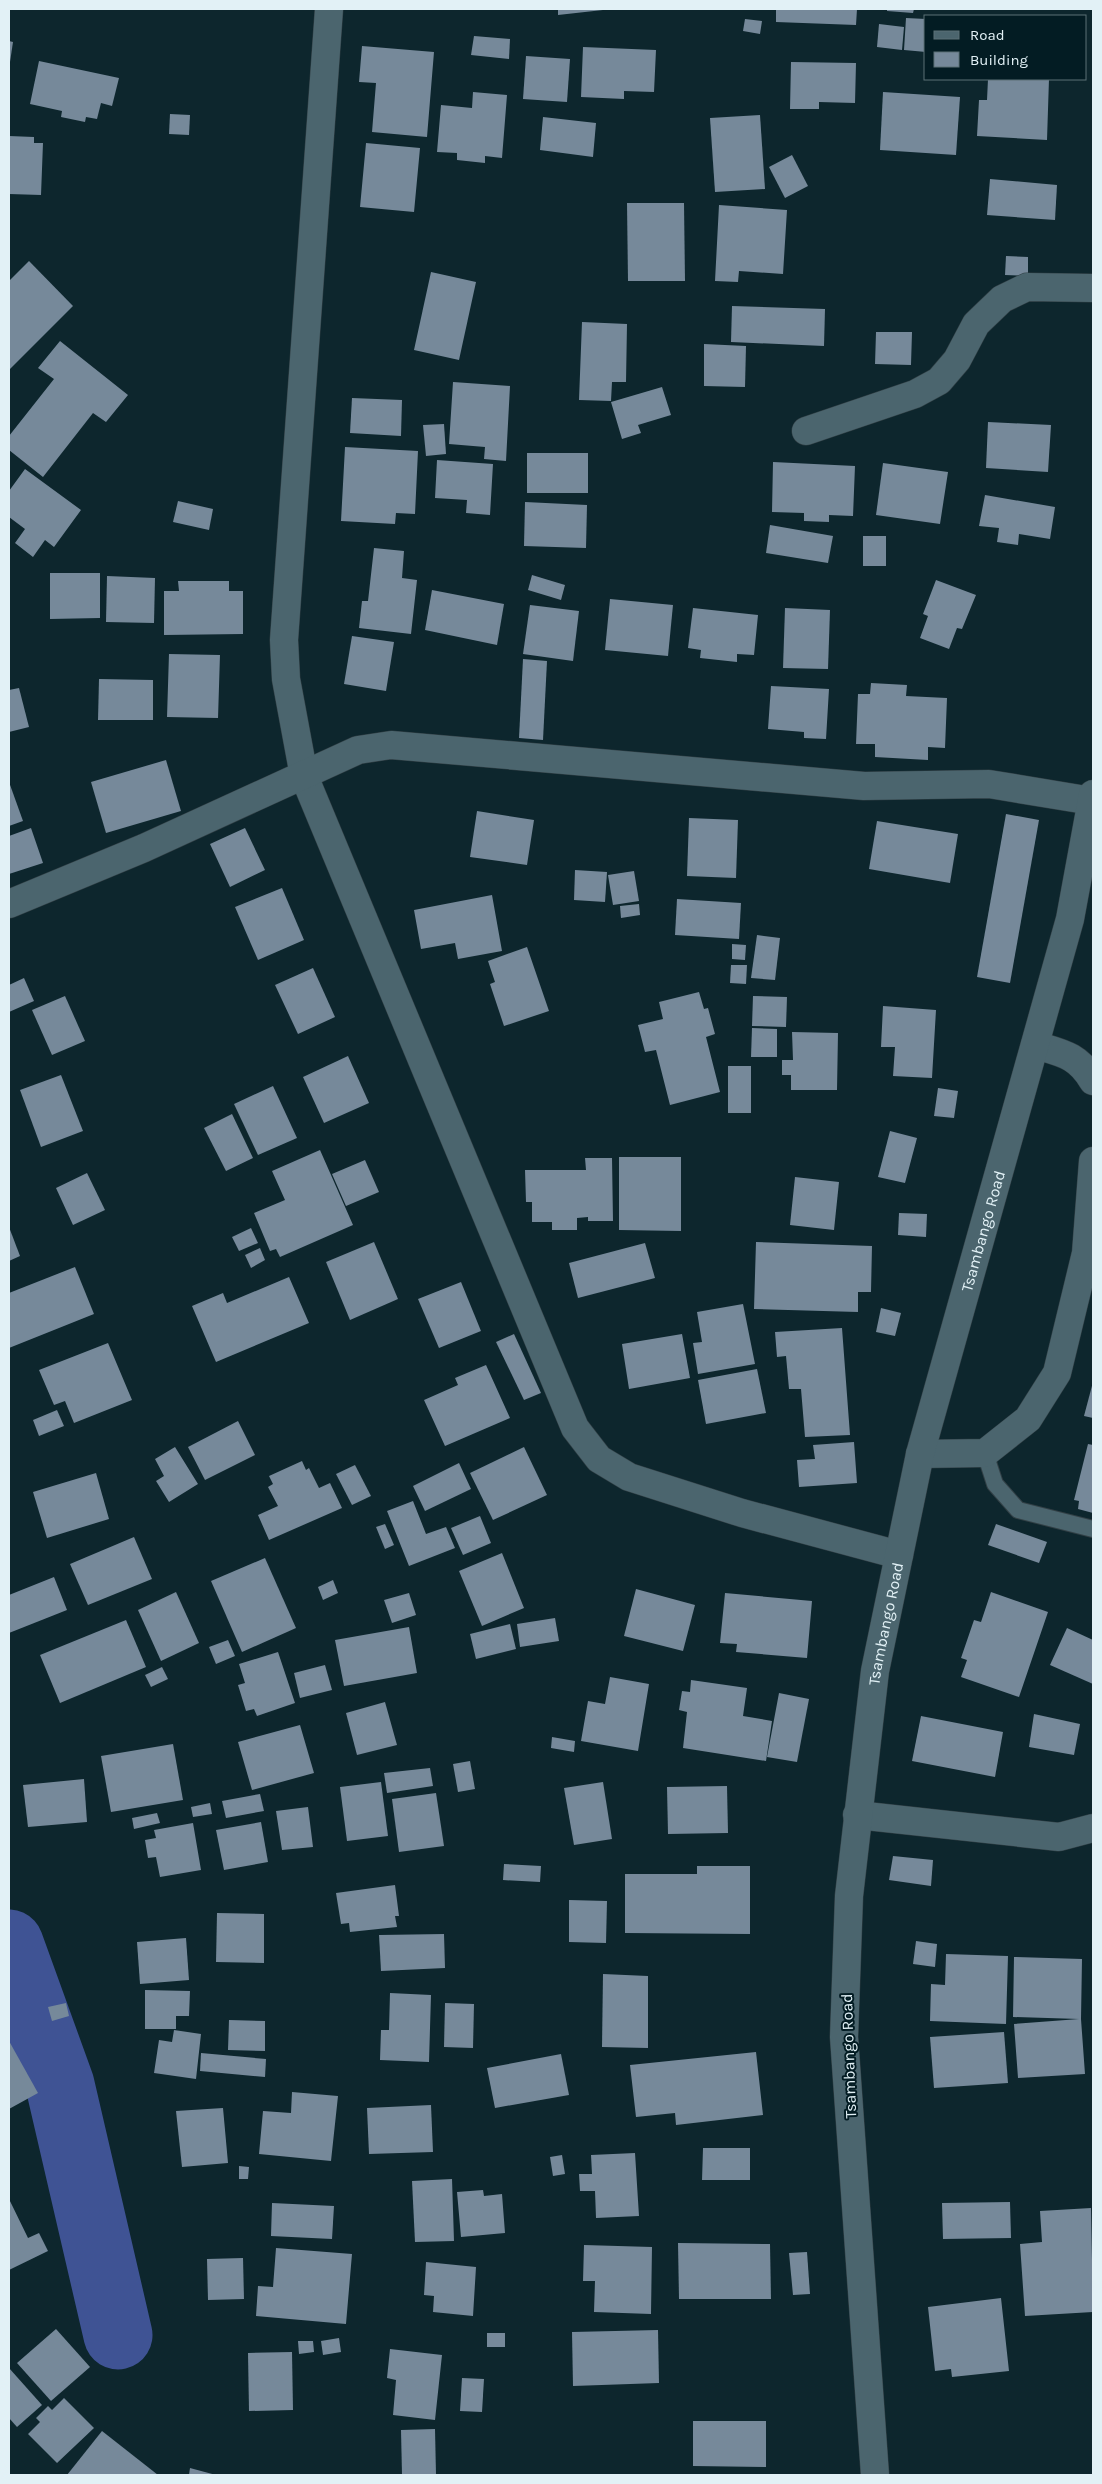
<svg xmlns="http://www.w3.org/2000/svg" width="1102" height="2484" font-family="Karla,sans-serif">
	<rect width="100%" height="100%" fill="#0d262d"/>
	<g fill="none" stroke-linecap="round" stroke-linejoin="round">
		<!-- river -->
		<polyline stroke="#3f5394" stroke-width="69" points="9,1944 60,2085 118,2335"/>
	</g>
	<!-- building -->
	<g fill="#76899a">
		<polygon points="558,9 603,9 603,10 558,15"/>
		<polygon points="776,9 857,9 856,25 776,22"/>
		<polygon points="887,9 914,9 913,13 887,11"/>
		<polygon points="906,18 926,19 926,52 904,50"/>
		<polygon points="745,19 762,21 760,34 743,31"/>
		<polygon points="879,24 904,27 902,50 877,47"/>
		<polygon points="474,36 510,39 509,59 471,55"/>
		<polygon points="9,41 13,42 10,62 9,62"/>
		<polygon points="362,46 434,52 427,137 372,132 376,83 359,82"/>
		<polygon points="583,47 656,50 654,92 624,91 624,99 581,97"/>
		<polygon points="526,56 570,59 567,102 523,99"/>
		<polygon points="39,61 119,78 112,106 101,103 97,119 86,117 85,122 61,117 62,111 30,104"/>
		<polygon points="791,62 856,63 855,103 819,102 819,109 790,109"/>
		<polygon points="988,79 1049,79 1047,140 977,136 979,100 987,100"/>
		<polygon points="473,92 507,95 502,158 485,156 485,163 457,160 457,153 437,152 441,105 472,108"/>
		<polygon points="883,92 960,97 956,155 880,150"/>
		<polygon points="170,114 190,115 189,135 169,134"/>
		<polygon points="760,115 765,189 715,192 710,118"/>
		<polygon points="543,117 596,123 593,157 540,150"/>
		<polygon points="9,136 34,137 34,143 43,143 41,195 9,194"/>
		<polygon points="366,143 420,148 414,212 360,207"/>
		<polygon points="792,155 808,186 785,198 769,167"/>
		<polygon points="990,179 1057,185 1055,220 987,215"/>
		<polygon points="627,203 684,203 685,281 628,281"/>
		<polygon points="719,205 787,210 783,274 739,271 738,282 715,281"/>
		<polygon points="1006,256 1028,257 1028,276 1005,275"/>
		<polygon points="29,261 73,306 9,370 9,281"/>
		<polygon points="431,272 476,282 459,360 414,350"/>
		<polygon points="732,306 825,309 824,346 731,342"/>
		<polygon points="582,322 627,324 626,382 612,382 611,401 579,400"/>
		<polygon points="876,332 912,332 911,365 875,364"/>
		<polygon points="60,341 128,395 106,422 93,413 43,477 9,450 9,436 54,379 38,368"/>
		<polygon points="704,344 746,346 745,387 704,386"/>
		<polygon points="453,382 510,386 506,461 484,459 485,447 449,444"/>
		<polygon points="662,387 671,415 638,425 641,433 622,439 611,402"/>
		<polygon points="352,398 402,400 401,436 350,433"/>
		<polygon points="988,422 1051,425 1048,472 986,468"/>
		<polygon points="444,424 446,454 426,456 423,425"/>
		<polygon points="345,447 418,451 415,514 396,513 395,524 341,521"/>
		<rect x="527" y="453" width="61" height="40"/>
		<polygon points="437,460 493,464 490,515 466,513 467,500 435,498"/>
		<polygon points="773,462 855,466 853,516 829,515 829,522 804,521 804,513 772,512"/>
		<polygon points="883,463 948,472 940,524 876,515"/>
		<polygon points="25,469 81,510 54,547 45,540 33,557 15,543 25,529 9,517 9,491"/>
		<polygon points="985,495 1055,507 1050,539 1019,534 1018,545 997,542 999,528 979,526"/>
		<polygon points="178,501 213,509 209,530 173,522"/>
		<polygon points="525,502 587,505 586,548 524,546"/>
		<polygon points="770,525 833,536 828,563 766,553"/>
		<rect x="863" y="536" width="23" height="30"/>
		<polygon points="374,548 404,551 402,578 417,580 411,634 359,628 362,601 368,601"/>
		<polygon points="50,573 100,573 100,618 50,619"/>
		<polygon points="532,575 565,585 561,600 528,590"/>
		<polygon points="107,576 155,578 154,623 106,622"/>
		<polygon points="936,580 976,595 962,629 957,628 949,649 920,638 928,616 923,614"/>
		<polygon points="178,581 229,581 229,591 243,591 243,634 164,635 164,591 179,591"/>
		<polygon points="432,590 504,604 497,645 425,630"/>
		<polygon points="610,599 673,605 668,656 605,650"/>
		<polygon points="530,605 579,611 573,661 523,654"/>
		<polygon points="693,608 758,615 754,655 737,654 737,662 700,658 701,650 688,648"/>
		<polygon points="785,608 830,610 828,669 783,668"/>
		<polygon points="352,636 394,642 386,691 344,684"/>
		<polygon points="169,654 220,655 218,718 167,717"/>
		<polygon points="523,659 547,661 543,740 519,738"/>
		<polygon points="99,679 153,680 153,720 98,720"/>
		<polygon points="871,683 907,685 906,696 947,698 945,748 928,747 928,760 875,757 875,744 856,744 858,694 870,694"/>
		<polygon points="771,686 829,689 826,739 804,738 804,732 768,729"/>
		<polygon points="19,688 29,727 9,732 9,690"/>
		<polygon points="166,760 181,811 106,833 91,782"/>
		<polygon points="9,782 23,821 9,826"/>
		<polygon points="477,811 534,820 527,865 470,857"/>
		<polygon points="1006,814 1039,820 1010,983 977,977"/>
		<polygon points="689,818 738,820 736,878 687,876"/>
		<polygon points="877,821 958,834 950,883 869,869"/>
		<polygon points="31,828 43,863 9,874 9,836"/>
		<polygon points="245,828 265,870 230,887 210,844"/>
		<polygon points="575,870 607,872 605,902 574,900"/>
		<polygon points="634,871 639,901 613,905 608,875"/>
		<polygon points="282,888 304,940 258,960 235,907"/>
		<polygon points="492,895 502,951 458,959 455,943 421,949 414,910"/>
		<polygon points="677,899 741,903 739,939 675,935"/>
		<polygon points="639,904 640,915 621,918 620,906"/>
		<polygon points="757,935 780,938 775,980 751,978"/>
		<polygon points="732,944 746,945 745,960 732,959"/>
		<polygon points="527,947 549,1011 504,1026 490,984 495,982 488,961"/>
		<polygon points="731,965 747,965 746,984 730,983"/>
		<polygon points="313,968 335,1017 298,1034 275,985"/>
		<polygon points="24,978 34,1001 9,1012 9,985"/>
		<polygon points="699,992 704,1009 708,1008 715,1034 706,1037 720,1092 670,1105 656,1050 645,1052 638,1025 663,1019 659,1002"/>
		<polygon points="65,996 85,1041 52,1055 32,1010"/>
		<polygon points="753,996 787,997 786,1027 752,1026"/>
		<polygon points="883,1006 936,1010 932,1078 893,1076 895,1047 881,1047"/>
		<polygon points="752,1028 777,1029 777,1057 751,1057"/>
		<polygon points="792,1032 838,1033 837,1090 791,1090 791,1075 782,1075 782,1060 793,1060"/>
		<polygon points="348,1056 369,1103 324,1123 303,1077"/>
		<rect x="728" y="1066" width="23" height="47"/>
		<polygon points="61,1075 83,1131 41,1147 20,1090"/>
		<polygon points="273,1086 297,1138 258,1155 234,1104"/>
		<polygon points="938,1088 958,1091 954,1118 934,1116"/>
		<polygon points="232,1114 253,1158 226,1171 204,1128"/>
		<polygon points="890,1131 917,1138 905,1183 878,1177"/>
		<polygon points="320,1150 353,1225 280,1257 276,1249 270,1251 254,1213 285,1200 272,1171"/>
		<polygon points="619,1157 681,1157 681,1231 619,1230"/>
		<polygon points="585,1158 612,1158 613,1221 588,1221 588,1217 577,1218 577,1230 552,1230 552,1222 532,1222 532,1202 526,1202 525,1170 586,1170"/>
		<polygon points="365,1160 379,1192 346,1206 332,1174"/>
		<polygon points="87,1173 105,1210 73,1225 56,1188"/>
		<polygon points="795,1177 839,1182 834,1230 790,1225"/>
		<polygon points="899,1213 927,1214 926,1237 898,1235"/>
		<polygon points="9,1227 20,1256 9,1261"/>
		<polygon points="251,1228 258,1243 239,1251 232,1237"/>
		<polygon points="374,1242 398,1299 350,1320 326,1262"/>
		<polygon points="756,1242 872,1246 871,1292 858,1292 858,1312 754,1309"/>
		<polygon points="645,1243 655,1278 578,1298 569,1263"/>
		<polygon points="260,1248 265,1260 251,1268 245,1255"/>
		<polygon points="75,1267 94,1314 9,1348 9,1293"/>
		<polygon points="289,1277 309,1323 216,1362 192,1306 223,1293 227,1303"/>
		<polygon points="461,1282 481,1331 439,1348 418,1299"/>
		<polygon points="743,1304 755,1364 698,1374 693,1343 702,1342 697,1312"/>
		<polygon points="881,1308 901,1313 895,1336 876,1332"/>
		<polygon points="842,1328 850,1435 805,1437 801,1389 789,1389 786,1356 777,1357 775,1332"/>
		<polygon points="514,1334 541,1393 524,1400 496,1342"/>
		<polygon points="682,1334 690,1378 629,1389 622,1344"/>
		<polygon points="108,1343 132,1400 74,1423 65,1401 54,1405 39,1370"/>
		<polygon points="486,1365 510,1418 445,1446 424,1400 458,1385 455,1378"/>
		<polygon points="757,1369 766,1413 706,1424 698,1380"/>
		<polygon points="1093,1382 1093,1418 1084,1416"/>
		<polygon points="57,1410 64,1426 39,1436 33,1420"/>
		<polygon points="238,1421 255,1455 205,1480 188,1447"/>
		<polygon points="854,1442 857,1483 799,1487 797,1460 815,1459 813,1445"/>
		<polygon points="1088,1444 1093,1445 1093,1513 1078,1509 1079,1501 1074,1500"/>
		<polygon points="175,1447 198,1484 169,1502 156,1481 164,1476 155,1459"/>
		<polygon points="524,1447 547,1495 493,1520 470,1473"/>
		<polygon points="302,1461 306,1470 309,1468 319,1488 330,1483 342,1508 269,1540 258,1515 278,1506 268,1487 273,1484 269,1476"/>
		<polygon points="459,1463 471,1489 425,1511 413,1486"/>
		<polygon points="355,1465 371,1496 352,1505 336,1474"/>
		<polygon points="96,1473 109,1519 47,1538 33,1492"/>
		<polygon points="413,1501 426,1534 446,1527 455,1548 409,1566 387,1511"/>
		<polygon points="480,1516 491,1543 463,1555 451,1528"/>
		<polygon points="385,1524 394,1545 385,1549 376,1527"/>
		<polygon points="996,1524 1047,1542 1039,1563 988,1545"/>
		<polygon points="134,1537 152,1579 88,1605 70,1564"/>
		<polygon points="502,1553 524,1608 482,1626 459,1571"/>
		<polygon points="265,1558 296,1628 242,1652 211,1581"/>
		<polygon points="54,1577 67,1610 9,1633 9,1595"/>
		<polygon points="333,1580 338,1593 323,1600 318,1587"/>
		<polygon points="636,1589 695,1605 683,1651 624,1636"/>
		<polygon points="176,1592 199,1643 161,1661 138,1610"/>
		<polygon points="991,1592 1048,1612 1019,1697 961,1677 967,1660 961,1658 974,1620 981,1622"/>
		<polygon points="409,1593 416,1615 392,1623 384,1600"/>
		<polygon points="725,1593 812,1601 807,1658 736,1652 737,1644 720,1643"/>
		<polygon points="555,1618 559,1641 520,1647 517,1624"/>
		<polygon points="126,1620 146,1667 60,1703 40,1655"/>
		<polygon points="510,1624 516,1649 476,1659 470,1634"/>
		<polygon points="409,1627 417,1673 344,1686 335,1640"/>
		<polygon points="1067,1628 1093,1640 1093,1684 1050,1665"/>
		<polygon points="228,1640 235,1656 216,1664 209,1647"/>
		<polygon points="278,1652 295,1703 257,1716 254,1709 246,1711 238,1685 245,1683 239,1664"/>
		<polygon points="325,1665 332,1690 300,1698 294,1673"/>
		<polygon points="162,1667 168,1679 151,1687 145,1675"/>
		<polygon points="610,1677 649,1684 638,1751 581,1741 588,1701 605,1704"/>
		<polygon points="691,1680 747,1688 743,1716 772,1721 766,1761 683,1748 687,1712 679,1710 682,1691 690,1692"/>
		<polygon points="779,1693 809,1699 797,1762 767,1757"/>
		<polygon points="385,1702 397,1745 357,1755 346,1713"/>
		<polygon points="1034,1714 1080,1724 1074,1755 1029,1747"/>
		<polygon points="921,1716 1003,1732 995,1777 912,1761"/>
		<polygon points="300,1725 314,1773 252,1790 238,1742"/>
		<polygon points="552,1737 575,1741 574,1752 551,1748"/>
		<polygon points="173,1744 183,1800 111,1812 101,1756"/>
		<polygon points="470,1761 475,1789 458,1792 453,1764"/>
		<polygon points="430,1768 433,1786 387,1793 384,1773"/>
		<polygon points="84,1779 87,1822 28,1827 23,1785"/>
		<polygon points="381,1782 388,1836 347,1841 340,1787"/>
		<polygon points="603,1782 612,1839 574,1845 564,1788"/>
		<polygon points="727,1786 728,1833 668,1834 667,1787"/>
		<polygon points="436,1793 444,1846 399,1852 392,1799"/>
		<polygon points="260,1794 264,1811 226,1818 222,1801"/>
		<polygon points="210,1803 212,1814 193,1817 191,1807"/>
		<polygon points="308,1807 313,1847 282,1850 276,1811"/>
		<polygon points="157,1813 160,1823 134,1829 132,1818"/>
		<polygon points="261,1822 268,1862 224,1870 216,1830"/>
		<polygon points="193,1823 201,1870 160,1877 156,1857 148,1858 145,1840 156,1838 154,1830"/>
		<polygon points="893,1856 933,1860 931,1886 889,1880"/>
		<polygon points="504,1864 541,1866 540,1882 503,1880"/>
		<polygon points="697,1866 750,1866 750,1934 625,1933 625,1874 697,1874"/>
		<polygon points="395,1885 399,1916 395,1916 397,1927 350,1932 349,1923 341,1924 336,1893"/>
		<polygon points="569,1900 607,1901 606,1943 569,1942"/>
		<polygon points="217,1913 264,1914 264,1963 216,1962"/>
		<polygon points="444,1934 445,1968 381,1971 379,1935"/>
		<polygon points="186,1938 189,1980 140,1984 137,1942"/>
		<polygon points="916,1941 937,1944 935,1967 913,1964"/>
		<polygon points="946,1954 1008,1956 1006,2024 930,2021 931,1984 945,1985"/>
		<polygon points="1014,1957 1082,1959 1081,2019 1085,2074 1018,2078 1014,2024 1079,2019 1013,2017"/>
		<polygon points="603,1974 648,1976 648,2048 602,2047"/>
		<polygon points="145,1990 190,1991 189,2016 176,2016 176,2029 145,2029"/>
		<polygon points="390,1993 431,1995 429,2062 380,2060 381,2030 389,2030"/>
		<polygon points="66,2003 69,2016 52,2021 48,2007"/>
		<polygon points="445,2003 474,2004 473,2048 444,2047"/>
		<polygon points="229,2020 265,2021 265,2051 228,2050"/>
		<polygon points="174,2030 201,2034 196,2079 154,2073 159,2040 172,2042"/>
		<polygon points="1004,2032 1008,2083 934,2088 930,2037"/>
		<polygon points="9,2041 38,2093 9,2109"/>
		<polygon points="756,2052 763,2115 676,2125 675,2113 636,2117 630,2065"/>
		<polygon points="201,2053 266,2059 265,2077 200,2071"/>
		<polygon points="561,2054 569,2095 495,2108 487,2068"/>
		<polygon points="292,2092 338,2096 331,2161 259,2154 263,2111 291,2113"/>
		<polygon points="431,2105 433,2152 369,2154 367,2108"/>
		<polygon points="223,2108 228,2163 182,2167 176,2111"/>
		<polygon points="703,2148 750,2148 750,2180 702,2180"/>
		<polygon points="635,2153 639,2216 596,2218 595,2191 580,2191 579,2174 592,2174 591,2155"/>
		<polygon points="562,2155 565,2174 553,2176 550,2157"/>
		<polygon points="239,2166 249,2167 248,2179 239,2179"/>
		<polygon points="452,2179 454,2241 415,2242 412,2181"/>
		<polygon points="483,2190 484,2196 502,2194 505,2233 461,2237 457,2192"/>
		<polygon points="9,2199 28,2238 39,2233 48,2251 9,2270"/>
		<polygon points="1010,2202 1011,2238 943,2239 942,2203"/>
		<polygon points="272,2203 334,2206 332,2239 271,2236"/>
		<polygon points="1091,2208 1093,2312 1025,2316 1020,2244 1042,2242 1040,2211"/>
		<polygon points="678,2243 770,2244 771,2299 679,2299"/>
		<polygon points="584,2245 652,2247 651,2314 594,2312 595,2281 583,2281"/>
		<polygon points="276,2248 352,2254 346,2324 256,2316 258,2286 273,2287"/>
		<polygon points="807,2252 810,2294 793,2295 789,2253"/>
		<polygon points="243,2258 244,2299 208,2300 207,2259"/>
		<polygon points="426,2262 476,2267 473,2316 433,2312 434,2296 424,2295"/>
		<polygon points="1001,2298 1009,2371 952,2377 951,2369 935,2371 928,2307"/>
		<polygon points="56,2329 90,2367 51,2401 17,2363"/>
		<polygon points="658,2330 659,2383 573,2386 572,2332"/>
		<rect x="487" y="2333" width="18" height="14"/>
		<polygon points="339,2338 341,2352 323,2355 321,2341"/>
		<polygon points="298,2341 313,2341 314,2352 299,2354"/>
		<polygon points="390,2349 442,2355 435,2420 393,2415 396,2380 387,2378"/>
		<polygon points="292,2352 293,2410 249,2411 248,2353"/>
		<polygon points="9,2368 42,2405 17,2427 9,2418"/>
		<polygon points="462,2378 484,2379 482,2412 460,2411"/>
		<polygon points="64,2398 94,2428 57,2463 28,2434 40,2422 36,2418 48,2406 52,2410"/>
		<polygon points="693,2421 766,2421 766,2467 693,2466"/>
		<polygon points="435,2429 436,2475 402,2475 401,2430"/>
		<polygon points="102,2431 158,2475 67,2475"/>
		<polygon points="190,2468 216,2475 189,2475"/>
	</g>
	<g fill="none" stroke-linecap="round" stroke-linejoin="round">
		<defs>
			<polyline id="service" points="985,1453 995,1484 1018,1510 1093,1529"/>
			<g id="minor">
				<polyline points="329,9 284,640 286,679 304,776 575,1428 599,1459 629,1477 742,1513 899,1555"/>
				<polyline points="806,431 915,394 939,381 957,360 976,324 1002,299 1027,287 1093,288"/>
				<polyline points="9,904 144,848 358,750 391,745 864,786 989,784 1092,801"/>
				<path d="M 1035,1045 C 1062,1053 1078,1055 1093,1081"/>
				<polyline points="920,1454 985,1453 1028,1419 1057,1373 1086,1253 1093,1161"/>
				<polyline points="857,1815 1059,1837 1093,1828"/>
			</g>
			<g id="tertiary">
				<path id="s1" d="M 875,2475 L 844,2037 L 849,1896 L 875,1671 L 920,1454 L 1070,919 L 1093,794"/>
			</g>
		</defs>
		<!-- service casing -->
		<use href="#service" stroke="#324046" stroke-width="18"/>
		<!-- minor casing -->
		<use href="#minor" stroke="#324046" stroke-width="29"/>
		<!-- tertiary casing -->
		<use href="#tertiary" stroke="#324046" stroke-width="29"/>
		<!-- service -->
		<use href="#service" stroke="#4b656e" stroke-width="16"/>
		<!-- minor -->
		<use href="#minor" stroke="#4b656e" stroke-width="28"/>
		<!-- tertiary -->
		<use href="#tertiary" stroke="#4b656e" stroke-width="28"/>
	</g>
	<g text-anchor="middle" stroke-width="4" stroke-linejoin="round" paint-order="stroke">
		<!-- street labels -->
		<g font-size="16" fill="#e2f1f6" stroke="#031c23">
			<text dy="6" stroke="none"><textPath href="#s1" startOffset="1260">Tsambango Road</textPath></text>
			<text dy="6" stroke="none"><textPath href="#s1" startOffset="855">Tsambango Road</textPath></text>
			<text transform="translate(848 2056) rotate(-92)" y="6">Tsambango Road</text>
		</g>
	</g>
	<!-- border -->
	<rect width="1102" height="2484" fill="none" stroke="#e2f1f6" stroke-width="20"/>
	<!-- legend -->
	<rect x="924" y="15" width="162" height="65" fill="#031c23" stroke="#5c7177"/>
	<rect x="934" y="31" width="25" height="8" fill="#4b656e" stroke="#5c7177"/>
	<text x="970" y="40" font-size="15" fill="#e2f1f6">Road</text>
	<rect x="934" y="52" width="25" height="15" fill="#76899a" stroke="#5c7177"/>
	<text x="970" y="65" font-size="15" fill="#e2f1f6">Building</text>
</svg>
